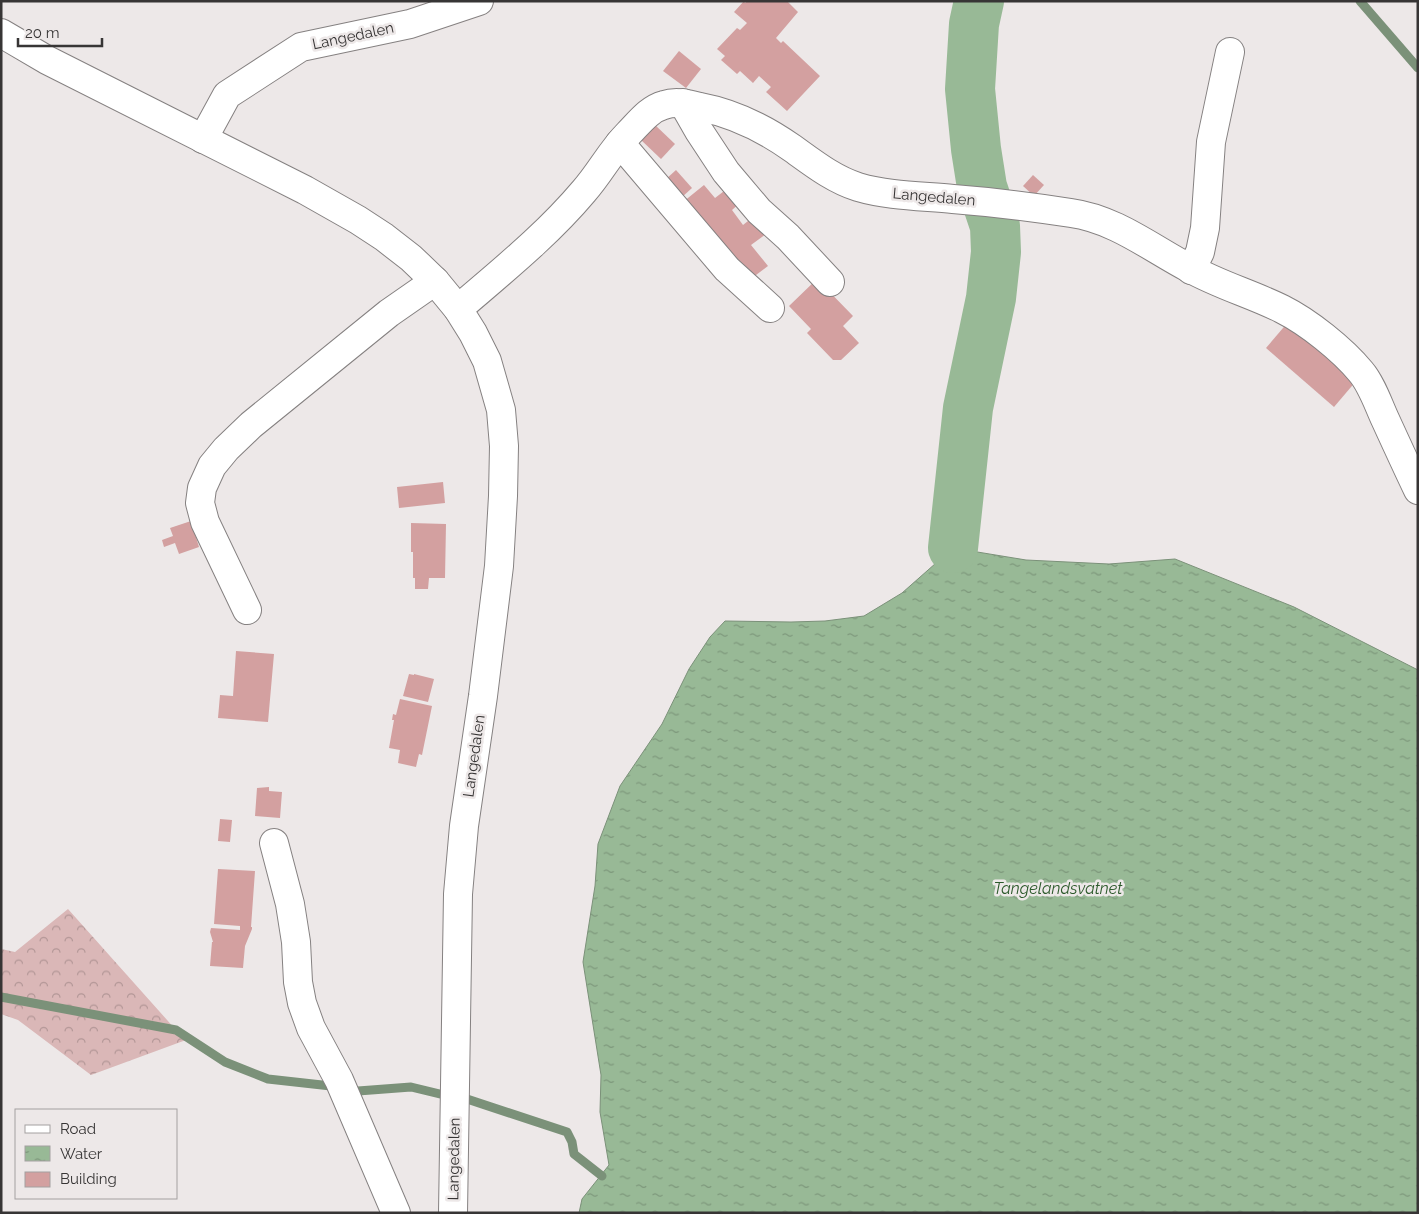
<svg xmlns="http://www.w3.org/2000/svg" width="1419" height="1214" font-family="Raleway,sans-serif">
	<defs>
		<pattern id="forest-crowns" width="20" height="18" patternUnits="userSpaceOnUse" patternTransform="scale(1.25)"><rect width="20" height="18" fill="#dab7b7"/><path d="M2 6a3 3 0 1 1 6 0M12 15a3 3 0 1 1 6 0" fill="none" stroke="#b29696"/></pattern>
		<pattern id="water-ripples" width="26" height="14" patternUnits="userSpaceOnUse" patternTransform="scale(1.25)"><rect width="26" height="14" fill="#98b996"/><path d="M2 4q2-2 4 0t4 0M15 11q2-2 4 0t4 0" fill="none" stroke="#7d977b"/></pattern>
	</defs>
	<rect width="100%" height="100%" fill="#ede8e8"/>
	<!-- forest -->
	<polygon fill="url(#forest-crowns)" points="68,909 176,1030 186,1040 91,1075 18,1020 1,1014 1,949 15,952"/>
	<!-- water -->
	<polygon fill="url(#water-ripples)" stroke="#7b9179" points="953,548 1026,560 1109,564 1175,559 1294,607 1418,670 1418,1213 579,1213 582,1199 609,1165 600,1112 601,1075 583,962 595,886 598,844 620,786 662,724 689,669 710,637 725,621 791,622 825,621 864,616 902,593"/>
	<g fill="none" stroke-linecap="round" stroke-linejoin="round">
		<!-- stream -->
		<g stroke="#7b9179" stroke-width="9">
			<polyline points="1360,1 1418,68"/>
			<polyline points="1,997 176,1030 225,1062 268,1079 331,1086"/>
			<polyline points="358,1091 411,1087 440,1094"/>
			<polyline points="467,1099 567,1132 572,1142 574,1154 602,1176"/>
		</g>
		<!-- river -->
		<polyline stroke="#98b996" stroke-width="50" points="953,548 968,408 991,298 996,252 995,226 982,187 976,149 970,89 974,24 979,1"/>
	</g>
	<!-- building -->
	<g fill="#d3a0a0">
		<polygon points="744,1 745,3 747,1 787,1 798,12 776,38 781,43 783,41 820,76 787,111 766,92 771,87 759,76 753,83 740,71 737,74 721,60 725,56 717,49 737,28 740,30 747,23 734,12"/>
		<polygon points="679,51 701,69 686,88 663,71"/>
		<polygon points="654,124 675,144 661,159 640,139"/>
		<polygon points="676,170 692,188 681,198 665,180"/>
		<polygon points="1033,175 1044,185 1034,196 1023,186"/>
		<polygon points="704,185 715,198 728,188 740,203 732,210 743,225 753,217 766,234 751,245 768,266 748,281 683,202"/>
		<polygon points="817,279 853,316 843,326 859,343 841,360 833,360 807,333 811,329 789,306"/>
		<polygon points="1289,321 1357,380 1334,407 1266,348"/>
		<polygon points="443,482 445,503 399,508 397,487"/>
		<polygon points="191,521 199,547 179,554 175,543 164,547 162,540 173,536 170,528"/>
		<polygon points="411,523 446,524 445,578 429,578 428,589 415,589 415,578 413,578 413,552 411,552"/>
		<polygon points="236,651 274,654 268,722 218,718 220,695 233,696"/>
		<polygon points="409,674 414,675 414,674 434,679 428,702 403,696"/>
		<polygon points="400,699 432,706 422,755 419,754 416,767 398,763 400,750 389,748 394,720 392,720 393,714 396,715"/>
		<polygon points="269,787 269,791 282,792 280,818 255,816 257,788"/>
		<polygon points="220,819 232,820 230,842 218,841"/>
		<polygon points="218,869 255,871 251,927 252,927 252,929 245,946 243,968 210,966 212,942 213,942 210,932 211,928 240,930 240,926 214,924"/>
	</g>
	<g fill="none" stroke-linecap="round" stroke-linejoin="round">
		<defs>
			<g id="minor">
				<polyline points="683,103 699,131 726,172 759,211 788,237 830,282"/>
				<polyline points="203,139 227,95 301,47 410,24 479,1"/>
				<polyline points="620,143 727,269 770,308"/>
				<polyline points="1191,270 1200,252 1205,228 1211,142 1230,52"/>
				<path d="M 458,309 C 502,271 547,235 584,191 C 600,173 611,151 628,134 C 639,123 649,109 664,105 C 676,101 688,104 700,107 C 732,113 765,129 792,148 C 813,163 833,179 858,187 C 888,196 922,196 953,199 C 992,202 1033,207 1071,213 C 1115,219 1151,248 1189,268 C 1219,285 1252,294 1282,309 C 1308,322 1342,349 1361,372 C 1372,385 1378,404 1385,419 C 1396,443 1407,467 1418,490"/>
				<polyline points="247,610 205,522 200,503 202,488 212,466 226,449 251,425 389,313 435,281"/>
				<polyline points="274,843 290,904 296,942 298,982 302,1003 311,1028 339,1080 396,1213"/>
			</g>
			<polyline id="major" points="1,33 47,60 305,190 358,220 384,237 411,258 435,281 458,309 473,333 487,361 501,410 504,446 503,496 499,566 483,696 464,826 458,894 453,1213"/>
		</defs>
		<!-- minor casing -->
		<use href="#minor" stroke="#858181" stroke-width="30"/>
		<!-- major casing -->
		<use href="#major" stroke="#858181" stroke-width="30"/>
		<!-- minor -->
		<use href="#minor" stroke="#fff" stroke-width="28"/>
		<!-- major -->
		<use href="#major" stroke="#fff" stroke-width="28"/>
	</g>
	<g text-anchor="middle" stroke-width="5" stroke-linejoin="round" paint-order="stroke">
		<!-- street labels -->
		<g font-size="15" fill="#373535" stroke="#ede8e8">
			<text transform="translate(353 36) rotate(-12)" y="5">Langedalen</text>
			<text transform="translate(934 197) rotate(5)" y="5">Langedalen</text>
			<text transform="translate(474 756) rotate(-82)" y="5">Langedalen</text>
			<text transform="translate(454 1159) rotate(-89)" y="5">Langedalen</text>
		</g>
		<!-- water labels -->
		<g font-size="16" font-style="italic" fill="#2c5a2b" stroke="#ede8e8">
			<text x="1058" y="894">Tangelandsvatnet</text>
		</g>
	</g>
	<!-- border -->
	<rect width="1419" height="1214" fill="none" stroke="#373535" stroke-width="5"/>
	<!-- legend -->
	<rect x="15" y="1109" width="162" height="90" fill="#ede8e8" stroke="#a4a0a0"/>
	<rect x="25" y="1125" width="25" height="8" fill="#ffffff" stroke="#a4a0a0"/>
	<text x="60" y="1134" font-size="15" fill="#373535">Road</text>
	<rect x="25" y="1146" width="25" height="15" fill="url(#water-ripples)" stroke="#a4a0a0"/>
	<text x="60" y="1159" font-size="15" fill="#373535">Water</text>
	<rect x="25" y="1172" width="25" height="15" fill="#d3a0a0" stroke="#a4a0a0"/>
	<text x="60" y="1184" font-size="15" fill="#373535">Building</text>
	<!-- scale -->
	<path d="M18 38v8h84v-8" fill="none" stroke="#373535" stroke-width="2.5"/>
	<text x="25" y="38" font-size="15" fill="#373535" stroke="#ede8e8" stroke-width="4" paint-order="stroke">20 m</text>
</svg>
